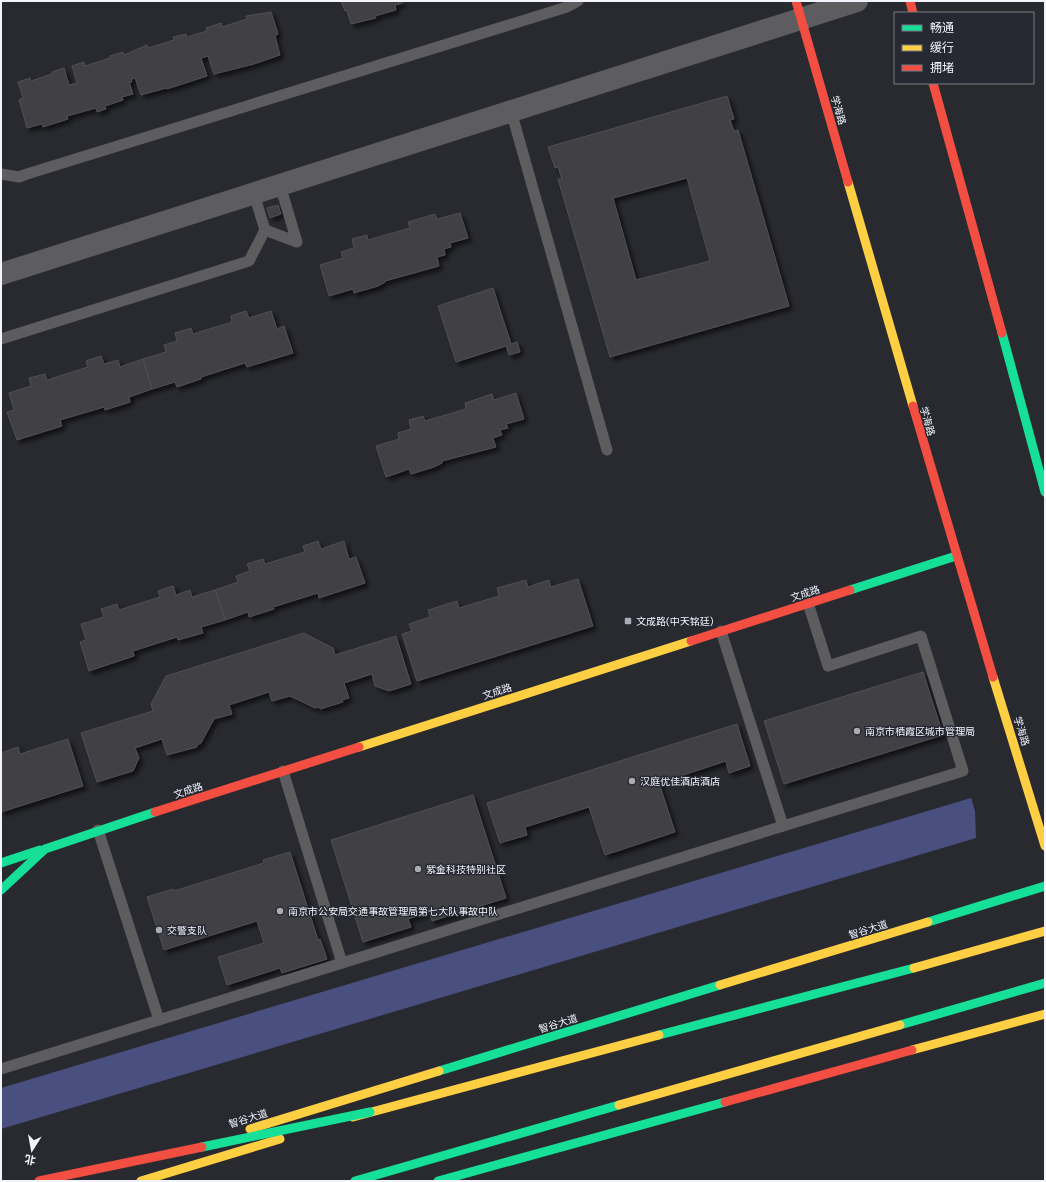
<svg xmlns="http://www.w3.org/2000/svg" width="1046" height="1182" font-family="'DM Sans','Noto Sans SC',sans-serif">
	<defs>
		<filter id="shadow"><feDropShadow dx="3.5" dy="3.5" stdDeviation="2" flood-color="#0009"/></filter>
	</defs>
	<rect width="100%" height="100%" fill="#292a2f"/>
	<!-- forest -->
	<polygon fill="#494f7f" points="971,798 975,811 976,838 1,1129 1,1088"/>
	<!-- building -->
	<g fill="#3f4045" stroke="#505054" fill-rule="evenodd" filter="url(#shadow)">
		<polygon points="341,1 402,1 403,3 395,5 396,10 375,16 376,18 351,24 347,11 345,11"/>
		<polygon points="271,12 278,34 275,36 280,55 254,64 214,74 208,56 201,58 207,76 167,89 166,88 141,95 135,78 131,79 132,82 129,82 133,94 122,97 123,100 105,106 106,109 97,112 96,108 67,116 68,119 43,127 42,124 27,128 19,100 23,98 18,82 30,78 31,81 52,74 52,72 64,68 69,85 77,83 72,66 84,62 85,66 110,58 110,56 123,52 124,55 147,45 148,48 174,40 173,37 186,34 187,37 207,31 206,28 221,23 222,27 247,19 246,16"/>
		<path d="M 727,96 L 734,119 L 730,120 L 734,131 L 738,130 L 789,306 L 610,357 L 558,179 L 562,179 L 558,167 L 555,168 L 548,147 ZM 687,178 L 710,261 L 636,280 L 613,198 Z"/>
		<polygon points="278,205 281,214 270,218 267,208"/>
		<polygon points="460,213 468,238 450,243 451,247 444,249 445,255 437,257 439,266 385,281 385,282 378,286 354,293 353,289 329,296 320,265 343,258 341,252 354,248 352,239 367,235 368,240 410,228 408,222 435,214 437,219"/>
		<polygon points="493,288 511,344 517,342 520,352 509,355 506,346 456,362 438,306"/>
		<polygon points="246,311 249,318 271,311 277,329 284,326 293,353 247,367 245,363 201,377 201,379 177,387 175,382 152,389 143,359 166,352 164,345 177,341 175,333 191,328 193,334 232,322 231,316"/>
		<polygon points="101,356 104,364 118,360 120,367 143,359 152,389 129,397 130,402 105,410 104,407 60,420 62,426 17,440 7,412 14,410 9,393 31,386 29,378 45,374 47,380 88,367 86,361"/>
		<polygon points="516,393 524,419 506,424 508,428 500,430 502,435 493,438 496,447 442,461 442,463 434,467 411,474 409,469 386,477 376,446 399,439 398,433 411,429 409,420 423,416 425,421 466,409 465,403 492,394 494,400"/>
		<polygon points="318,541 321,549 344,541 349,559 356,557 365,583 319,598 318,593 273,607 274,609 249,617 248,612 225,620 215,590 238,582 236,576 250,571 247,564 263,559 265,564 305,552 303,546"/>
		<polygon points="578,579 593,626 417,681 402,634 412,631 409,624 430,617 428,610 457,601 459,608 499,596 497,588 526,580 528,587 549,580 551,587"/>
		<polygon points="173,586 176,595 190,590 192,597 215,590 225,620 201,627 203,633 178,640 177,637 133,651 134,656 89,671 80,642 86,640 81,624 104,617 101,609 117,604 119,610 160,597 158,591"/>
		<polygon points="304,633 333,648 335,655 396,636 411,684 389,691 375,686 372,674 344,683 349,698 342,700 343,702 320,709 319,707 315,708 290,696 272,701 269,692 229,705 232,714 214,719 201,743 197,745 197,747 167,755 162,739 135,748 139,758 133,771 97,782 81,733 153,711 151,704 166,676"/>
		<polygon points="923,672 943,735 784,784 764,721"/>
		<polygon points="737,724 750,766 729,773 726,761 659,783 675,832 605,855 589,807 525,827 527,835 500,843 487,803"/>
		<polygon points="68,739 83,786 1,812 1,753 18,747 20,754"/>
		<polygon points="473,795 506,898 432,921 429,912 408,919 411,927 363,942 331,840"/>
		<polygon points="290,852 318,940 320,939 327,959 282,973 280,968 227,985 218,957 264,943 257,921 164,950 147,897 173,889 174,891 264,863 263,860"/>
	</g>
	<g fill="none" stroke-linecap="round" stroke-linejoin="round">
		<!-- lane -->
		<g stroke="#5d5d5f" stroke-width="11">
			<polyline points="511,111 607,450"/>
			<polyline points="1,174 19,177 27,174 567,7 578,1"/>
			<polyline points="265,230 297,242 280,185"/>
			<polyline points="1,339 249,261 265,230 254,194"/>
			<polyline points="721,631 783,826 963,771 921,636 828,666 808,603"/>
			<polyline points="283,771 342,963"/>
			<polyline points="98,830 159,1020"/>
			<polyline points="1,1069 783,826"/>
		</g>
		<!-- street -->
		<polyline stroke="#5d5d5f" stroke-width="22" points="1,274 857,1"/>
		<!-- fast -->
		<g stroke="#16e098" stroke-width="9">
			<polyline points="1002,333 1045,492"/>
			<polyline points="850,590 956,556"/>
			<polyline points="1,863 40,850"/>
			<polyline points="1,890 45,849 155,812"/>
			<polyline points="928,922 1045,886"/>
			<polyline points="900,1025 1045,983"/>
			<polyline points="659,1035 914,968"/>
			<polyline points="439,1071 720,985"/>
			<polyline points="355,1181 619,1105"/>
			<polyline points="438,1181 725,1102"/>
		</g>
		<!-- slow -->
		<g stroke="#ffcf43" stroke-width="9">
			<polyline points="848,182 913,406"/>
			<polyline points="993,677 1045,846"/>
			<polyline points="359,747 691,641"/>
			<polyline points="914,968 1045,931"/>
			<polyline points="720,985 928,922"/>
			<polyline points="912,1050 1045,1014"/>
			<polyline points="619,1105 900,1025"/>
			<polyline points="353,1117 659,1035"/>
			<polyline points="250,1129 439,1071"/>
			<polyline points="141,1181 280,1139"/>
		</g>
		<!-- jam -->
		<g stroke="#f24e42" stroke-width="9">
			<polyline points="796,1 848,182"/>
			<polyline points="910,1 913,13"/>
			<polyline points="933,83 1002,333"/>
			<polyline points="913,406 993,677"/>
			<polyline points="691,641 850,590"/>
			<polyline points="155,812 359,747"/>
			<polyline points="725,1102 912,1050"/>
		</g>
		<!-- fast-bridge -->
		<polyline stroke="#16e098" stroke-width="9" points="202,1147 370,1112"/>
		<!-- jam-bridge -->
		<polyline stroke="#f24e42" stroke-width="9" points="39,1181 202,1147"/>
	</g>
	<!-- markers -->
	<g fill="#acadb4" stroke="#262832" stroke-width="1.5">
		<rect x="624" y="617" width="8" height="8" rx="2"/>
		<circle cx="857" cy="731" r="4"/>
		<circle cx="632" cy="781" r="4"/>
		<circle cx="418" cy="869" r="4"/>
		<circle cx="280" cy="911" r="4"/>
		<circle cx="159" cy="930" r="4"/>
	</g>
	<g text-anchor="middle" stroke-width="3" stroke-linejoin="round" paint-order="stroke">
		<!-- street labels -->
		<g font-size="10" fill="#f3f4fb" stroke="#262832">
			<text transform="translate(839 110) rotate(74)" y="4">学海路</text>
			<text transform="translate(928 421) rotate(74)" y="4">学海路</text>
			<text transform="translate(805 593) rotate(-18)" y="4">文成路</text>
			<text transform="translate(497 691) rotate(-18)" y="4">文成路</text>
			<text transform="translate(1022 731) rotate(73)" y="4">学海路</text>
			<text transform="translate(188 790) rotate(-18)" y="4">文成路</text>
			<text transform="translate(868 929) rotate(-17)" y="4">智谷大道</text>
			<text transform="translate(558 1023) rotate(-17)" y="4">智谷大道</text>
			<text transform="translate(248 1118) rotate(-17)" y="4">智谷大道</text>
		</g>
		<!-- poi labels -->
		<g font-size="10" fill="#f3f4fb" stroke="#262832" text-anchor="start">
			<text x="636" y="625">文成路(中天铭廷)</text>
			<text x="865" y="735">南京市栖霞区城市管理局</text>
			<text x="640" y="785">汉庭优佳酒店酒店</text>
			<text x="426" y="873">紫金科技特别社区</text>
			<text x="288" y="915">南京市公安局交通事故管理局第七大队事故中队</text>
			<text x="167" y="934">交警支队</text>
		</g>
	</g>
	<!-- border -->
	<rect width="1046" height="1182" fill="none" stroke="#f3f4fb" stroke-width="4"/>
	<!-- legend -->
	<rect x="894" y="12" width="140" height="72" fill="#262832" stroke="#787a82"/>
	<rect x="902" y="25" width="20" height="6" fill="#16e098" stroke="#787a82"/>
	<text x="930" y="32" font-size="12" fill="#f3f4fb">畅通</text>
	<rect x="902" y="45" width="20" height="6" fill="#ffcf43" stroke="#787a82"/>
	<text x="930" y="52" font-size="12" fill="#f3f4fb">缓行</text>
	<rect x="902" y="65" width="20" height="6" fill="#f24e42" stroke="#787a82"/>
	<text x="930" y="72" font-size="12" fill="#f3f4fb">拥堵</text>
	<!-- north arrow -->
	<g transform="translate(32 1150) rotate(191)" stroke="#262832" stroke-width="3" paint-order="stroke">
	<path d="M0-3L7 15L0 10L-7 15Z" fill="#f3f4fb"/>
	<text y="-6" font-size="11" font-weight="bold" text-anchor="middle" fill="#f3f4fb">北</text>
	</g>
</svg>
